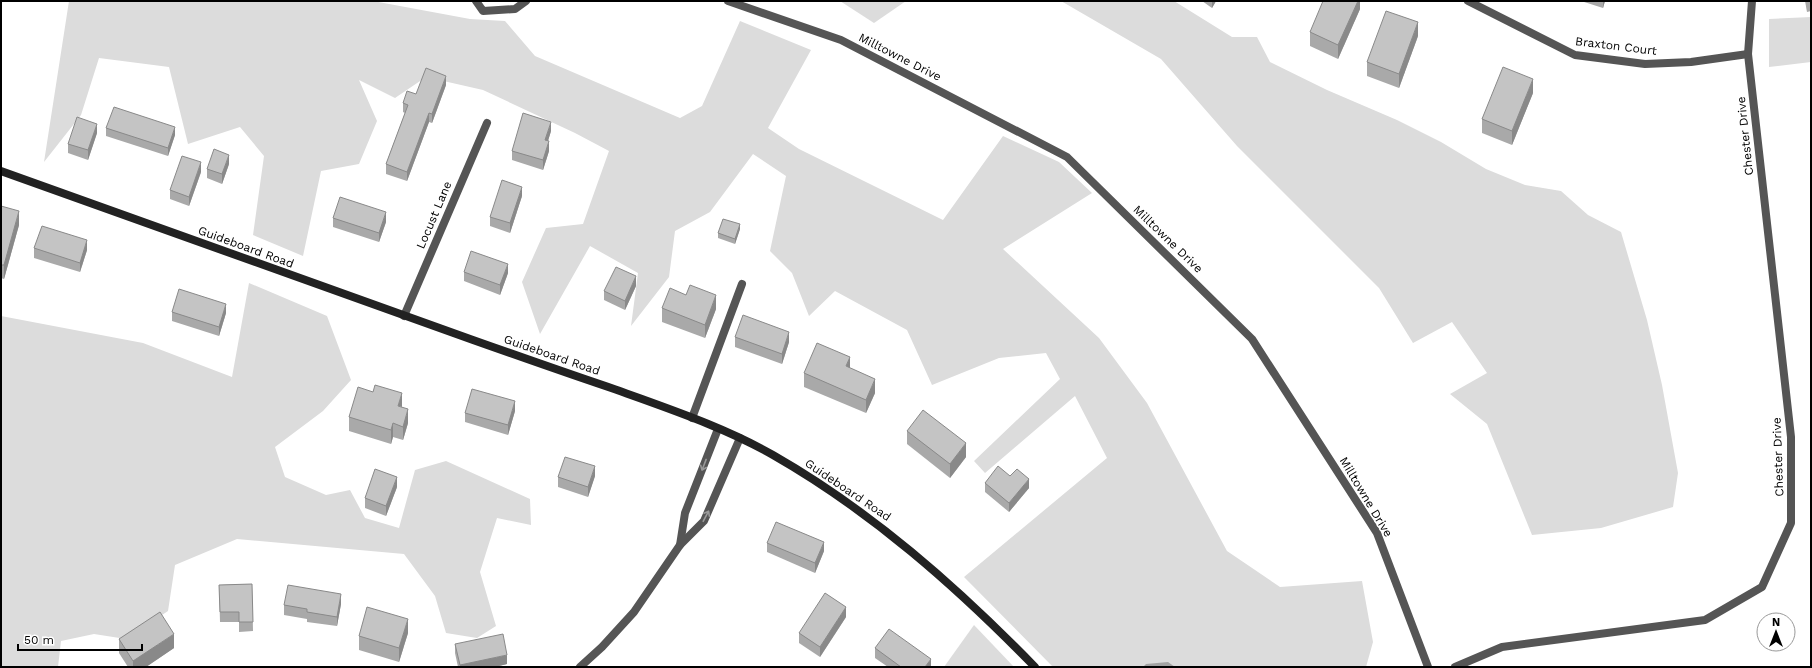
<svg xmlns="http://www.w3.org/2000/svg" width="1812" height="668" font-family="'Work Sans',sans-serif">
	<rect width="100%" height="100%" fill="#fff"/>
	<!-- green -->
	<g fill="#dcdcdc">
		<polygon points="69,1 373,1 470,19 505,21 535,56 680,118 702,106 740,21 811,50 768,128 799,149 943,220 1003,136 1059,162 1092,193 1003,249 1099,338 1147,403 1227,551 1280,587 1362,581 1373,642 1366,667 1053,667 964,577 1107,458 1075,396 985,473 974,461 1060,379 1046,353 999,358 932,385 907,330 835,291 809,316 792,273 770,251 786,176 753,154 710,212 675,231 669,277 631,326 638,273 590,246 540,334 522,282 546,228 583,224 609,151 575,133 483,90 426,77 395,98 359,80 377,121 359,164 321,171 303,256 253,235 264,156 240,127 188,144 169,67 99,58 81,115 44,162"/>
		<polygon points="840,1 906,1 874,23"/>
		<polygon points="1061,1 1174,1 1232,37 1257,37 1270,62 1327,90 1397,120 1441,142 1486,169 1525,185 1561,191 1588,215 1621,232 1647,320 1662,385 1678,473 1673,507 1601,528 1532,535 1487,424 1450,394 1487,373 1452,322 1413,343 1379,288 1237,146 1161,59"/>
		<polygon points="1811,17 1811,62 1769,67 1769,19"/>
		<polygon points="249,283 327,316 351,380 323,411 275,447 285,477 326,495 350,490 365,518 399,528 415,470 446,461 530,499 531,525 497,518 480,572 496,626 477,638 446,633 435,596 404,554 237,539 175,565 168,611 126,639 94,634 61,641 58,667 1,667 1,316 143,343 232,377"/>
		<polygon points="974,625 1014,667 944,667"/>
	</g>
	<!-- water -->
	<polygon fill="#a3a3a3" points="1168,662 1175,667 1143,667 1146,664"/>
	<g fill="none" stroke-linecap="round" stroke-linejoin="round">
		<!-- lane -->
		<polyline stroke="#555" stroke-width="8" points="692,418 742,284"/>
		<!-- street -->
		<g stroke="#555" stroke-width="8">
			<polyline points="476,1 483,11 515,9 526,1"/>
			<polyline points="728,1 841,40 1067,157 1252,339 1377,533 1428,667"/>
			<polyline points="1468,1 1575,55 1645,64 1691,62 1748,54"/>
			<polyline points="404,316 487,123"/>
			<polyline points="680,545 685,513 718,429"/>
			<polyline points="580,667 602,647 634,612 680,545 704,521 740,438"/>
			<polyline points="1455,667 1502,647 1705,620 1762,587 1791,523 1791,437 1748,54 1752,1"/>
		</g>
		<!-- secondary -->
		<path stroke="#222" stroke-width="8" d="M 1,171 C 158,228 315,285 473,340 C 521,357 569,374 617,390 C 669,409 724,427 773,455 C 871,511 956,586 1035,667"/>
	</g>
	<!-- wall -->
	<g fill="#a9a9a9">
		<polygon points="1202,1 1216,1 1212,8"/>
		<polygon points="1360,1 1360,9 1338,59 1310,46 1310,32"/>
		<polygon points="1581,1 1605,1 1603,8"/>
		<polygon points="1805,1 1811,1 1811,11 1807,12"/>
		<polygon points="1418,36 1399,88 1367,76 1367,62"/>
		<polygon points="446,85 432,123 429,122 407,181 386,174 386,164 405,113 403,112 403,103 416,94"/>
		<polygon points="1533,93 1512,145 1482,133 1482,119"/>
		<polygon points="106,128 175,135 168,156 106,136"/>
		<polygon points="551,131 548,141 549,151 543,170 512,160 512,151"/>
		<polygon points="97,133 88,160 68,153 68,144"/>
		<polygon points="229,164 222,184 207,178 207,169"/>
		<polygon points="201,172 189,206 170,199 170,190"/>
		<polygon points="522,196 510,233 490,226 490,217"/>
		<polygon points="1,206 19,225 4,279 1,278"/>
		<polygon points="333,218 386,222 379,242 333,227"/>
		<polygon points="740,229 735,244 718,238 718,233"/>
		<polygon points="34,248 87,250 80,272 34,258"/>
		<polygon points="464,272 508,273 500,295 464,281"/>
		<polygon points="636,286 625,310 604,300 604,291"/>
		<polygon points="662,308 716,309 705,338 662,322"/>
		<polygon points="172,312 226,313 219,336 172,321"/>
		<polygon points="735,337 789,342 782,364 735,347"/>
		<polygon points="850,368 875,393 866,413 804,387 804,373"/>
		<polygon points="402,407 408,423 403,440 393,437 391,444 349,431 349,417"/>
		<polygon points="515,411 508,435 465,422 465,413"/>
		<polygon points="907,431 966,457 950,478 907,444"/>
		<polygon points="595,476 588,497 558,487 558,477"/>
		<polygon points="1010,476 1029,488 1009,512 985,492 985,483"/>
		<polygon points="397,487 386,516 365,508 365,498"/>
		<polygon points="767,543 824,551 815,573 767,552"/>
		<polygon points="252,584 253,631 239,632 239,622 220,622 219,585"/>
		<polygon points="341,604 337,626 307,622 307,619 284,615 284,605"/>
		<polygon points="846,617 820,657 799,643 799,633"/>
		<polygon points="408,633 399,662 359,650 359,636"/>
		<polygon points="119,639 174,648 146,667 128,667 119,653"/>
		<polygon points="455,644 507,664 495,667 458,667 455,653"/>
		<polygon points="875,648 931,667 888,667 875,658"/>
	</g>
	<!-- shaded-wall -->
	<g fill="#898989">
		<polygon points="1212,1 1216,1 1212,8"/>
		<polygon points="1358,1 1360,1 1360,9 1338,59 1338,45"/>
		<polygon points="1603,1 1605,1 1603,8"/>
		<polygon points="1418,22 1418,36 1399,88 1399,74"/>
		<polygon points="446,76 446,85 432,123 432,114"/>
		<polygon points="1533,79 1533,93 1512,145 1512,131"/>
		<polygon points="429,113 429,122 407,181 407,172"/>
		<polygon points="551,122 551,131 545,150 545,140"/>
		<polygon points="97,124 97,133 88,160 88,150"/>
		<polygon points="175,127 175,135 168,156 168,148"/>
		<polygon points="549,141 549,151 543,170 543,160"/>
		<polygon points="229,155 229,164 222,184 222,174"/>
		<polygon points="201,162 201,172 189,206 189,197"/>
		<polygon points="522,187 522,196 510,233 510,223"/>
		<polygon points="19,211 19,225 4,279 4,265"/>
		<polygon points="386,212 386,222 379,242 379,233"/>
		<polygon points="740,224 740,229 735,244 735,239"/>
		<polygon points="87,240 87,250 80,272 80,263"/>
		<polygon points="508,264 508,273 500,295 500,285"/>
		<polygon points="636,276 636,286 625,310 625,301"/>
		<polygon points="716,295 716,309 705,338 705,325"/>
		<polygon points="226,304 226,313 219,336 219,327"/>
		<polygon points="789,332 789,342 782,364 782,354"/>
		<polygon points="850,357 850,371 846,366"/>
		<polygon points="875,379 875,393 866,413 866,400"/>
		<polygon points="402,393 402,407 398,406"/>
		<polygon points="515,401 515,411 508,435 508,425"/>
		<polygon points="408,409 408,423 403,440 403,427"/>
		<polygon points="393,423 393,437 391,444 391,430"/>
		<polygon points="966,443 966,457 950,478 950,464"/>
		<polygon points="595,466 595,476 588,497 588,487"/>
		<polygon points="397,477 397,487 386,516 386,506"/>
		<polygon points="1029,479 1029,488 1009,512 1009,503"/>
		<polygon points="824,542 824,551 815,573 815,563"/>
		<polygon points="341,594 341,604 337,626 337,617"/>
		<polygon points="846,607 846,617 820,657 820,647"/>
		<polygon points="408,619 408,633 399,662 399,648"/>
		<polygon points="174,634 174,648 146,667 133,667 133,661"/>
		<polygon points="507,655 507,664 495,667 460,667 460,665"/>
		<polygon points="931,659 931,667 925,667"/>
	</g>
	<!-- building -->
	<g fill="#c4c4c4" stroke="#898989">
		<polygon points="1323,1 1358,1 1338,45 1310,32"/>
		<polygon points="1386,11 1418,22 1399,74 1367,62"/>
		<polygon points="1503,67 1533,79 1512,131 1482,119"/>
		<polygon points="426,68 446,76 432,114 429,113 407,172 386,164 408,105 403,103 407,91 416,94"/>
		<polygon points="114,107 175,127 168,148 106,128"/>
		<polygon points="523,113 551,122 545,140 549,141 543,160 512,151"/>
		<polygon points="77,117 97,124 88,150 68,144"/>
		<polygon points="214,149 229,155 222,174 207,169"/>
		<polygon points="182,156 201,162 189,197 170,190"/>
		<polygon points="502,180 522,187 510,223 490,217"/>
		<polygon points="340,197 386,212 379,233 333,218"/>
		<polygon points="1,206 19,211 4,265 1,265"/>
		<polygon points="723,219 740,224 735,239 718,233"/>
		<polygon points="42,226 87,240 80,263 34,248"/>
		<polygon points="471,251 508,264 500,285 464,272"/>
		<polygon points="616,267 636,276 625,301 604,291"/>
		<polygon points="690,285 716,295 705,325 662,308 670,288 686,295"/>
		<polygon points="179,289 226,304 219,327 172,312"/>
		<polygon points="743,315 789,332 782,354 735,337"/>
		<polygon points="817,343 850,357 846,366 875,379 866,400 804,373"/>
		<polygon points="375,385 402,393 398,406 408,409 403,427 393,423 391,430 349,417 358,387 373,392"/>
		<polygon points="472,389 515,401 508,425 465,413"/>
		<polygon points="923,410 966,443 950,464 907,431"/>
		<polygon points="565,457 595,466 588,487 558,477"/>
		<polygon points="998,466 1010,476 1017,469 1029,479 1009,503 985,483"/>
		<polygon points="375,469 397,477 386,506 365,498"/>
		<polygon points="776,522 824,542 815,563 767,543"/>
		<polygon points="252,584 253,622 239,622 239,612 220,612 219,585"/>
		<polygon points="288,585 341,594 337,617 307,612 307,609 284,605"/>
		<polygon points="825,593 846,607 820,647 799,633"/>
		<polygon points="367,607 408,619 399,648 359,636"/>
		<polygon points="160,612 174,634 133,661 119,639"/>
		<polygon points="889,629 931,659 925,667 901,667 875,648"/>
		<polygon points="503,634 507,655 460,665 455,644"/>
	</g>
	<!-- one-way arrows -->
	<defs><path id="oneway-shaft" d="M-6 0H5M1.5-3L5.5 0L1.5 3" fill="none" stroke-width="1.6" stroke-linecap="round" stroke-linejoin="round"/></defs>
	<g stroke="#999">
		<use href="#oneway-shaft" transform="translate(704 465) rotate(111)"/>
		<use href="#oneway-shaft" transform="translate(706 516) rotate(-62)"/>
	</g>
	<g text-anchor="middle" stroke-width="3" stroke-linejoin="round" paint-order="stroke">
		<!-- street labels -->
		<g font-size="12" fill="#000" stroke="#fff">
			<text transform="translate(1616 46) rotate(7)" y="4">Braxton Court</text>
			<text transform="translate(900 57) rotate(27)" y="4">Milltowne Drive</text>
			<text transform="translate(1745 136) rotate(-96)" y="4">Chester Drive</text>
			<text transform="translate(434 215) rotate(-67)" y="4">Locust Lane</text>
			<text transform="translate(1168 239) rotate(44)" y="4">Milltowne Drive</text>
			<text transform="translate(246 247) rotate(20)" y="4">Guideboard Road</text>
			<text transform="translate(552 355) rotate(19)" y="4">Guideboard Road</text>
			<text transform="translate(1778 457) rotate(-92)" y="4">Chester Drive</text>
			<text transform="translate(848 490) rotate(34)" y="4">Guideboard Road</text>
			<text transform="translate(1366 497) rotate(59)" y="4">Milltowne Drive</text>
		</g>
	</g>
	<!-- border -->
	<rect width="1812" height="668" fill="none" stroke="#000000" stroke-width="4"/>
	<!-- north arrow -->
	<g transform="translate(1776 632)"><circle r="19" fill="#ffffff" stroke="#999999"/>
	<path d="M0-3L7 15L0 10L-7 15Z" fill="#000000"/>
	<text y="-6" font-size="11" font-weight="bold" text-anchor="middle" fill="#000000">N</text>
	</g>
	<!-- scale -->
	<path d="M18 644v6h124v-6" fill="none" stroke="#000000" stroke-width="2"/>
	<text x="24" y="644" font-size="12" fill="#000000" stroke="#ffffff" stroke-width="3" paint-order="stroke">50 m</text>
</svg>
